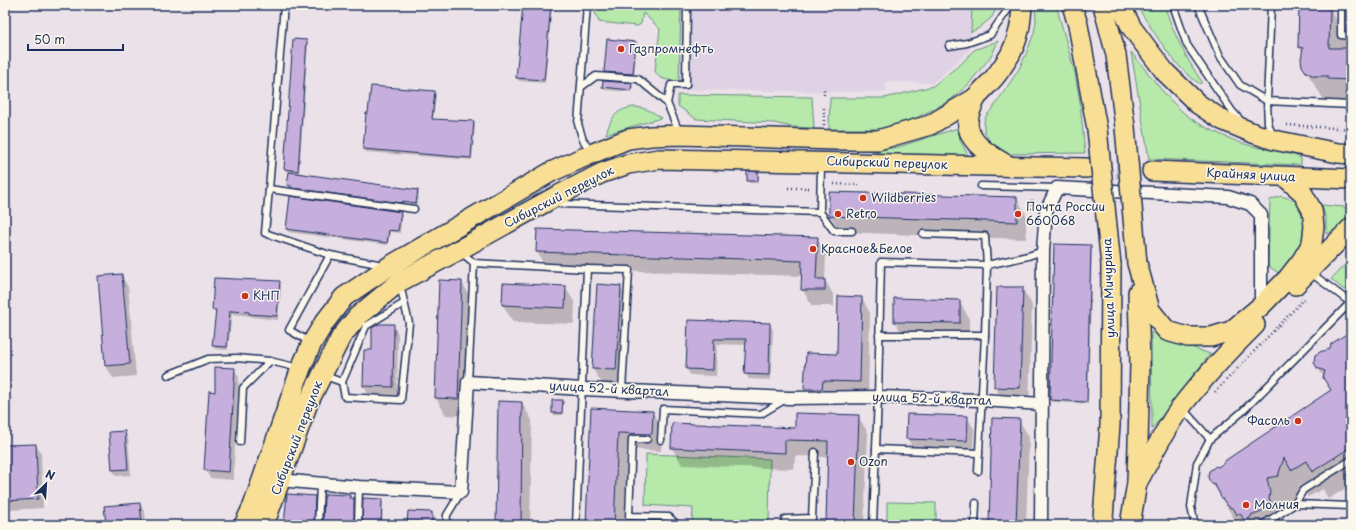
<svg xmlns="http://www.w3.org/2000/svg" width="1356" height="530" font-family="'Playpen Sans',sans-serif">
	<rect width="100%" height="100%" fill="#ebe1e8"/>
	<filter id="ink" filterUnits="userSpaceOnUse"><feTurbulence type="fractalNoise" baseFrequency=".025" numOctaves="2"/><feDisplacementMap in="SourceGraphic" scale="8" xChannelSelector="R" yChannelSelector="G"/><feConvolveMatrix kernelMatrix="1 2 1 2 8 2 1 2 1" color-interpolation-filters="sRGB"/></filter>
	<g filter="url(#ink)">
		<!-- built -->
		<polygon fill="#e0d2e5" points="681,5 972,5 970,50 933,83 886,82 886,92 681,90 679,81"/>
		<!-- green -->
		<g fill="#b6e9aa" stroke="#688c84">
			<path d="M 595,5 L 681,5 L 679,81 C 670,80 659,81 655,71 L 660,29 L 643,13 L 641,24 L 637,26 L 599,22 L 595,12 Z"/>
			<polygon points="972,5 998,5 992,17 979,28 971,32"/>
			<polygon points="1035,5 1056,5 1075,73 1080,102 1085,153 1007,154 996,147 990,142 984,131 984,121 986,116 993,108 1019,69 1026,54 1034,33 1036,21"/>
			<path d="M 1136,5 L 1164,5 C 1174,34 1185,57 1202,82 L 1200,84 C 1173,67 1154,31 1136,5 Z"/>
			<polygon points="998,41 992,55 968,85 949,101 916,118 879,129 829,129 830,98 885,98 933,86 962,63 974,50"/>
			<path d="M 1131,52 C 1147,71 1166,98 1185,114 C 1200,126 1230,140 1248,145 C 1265,150 1285,150 1301,158 L 1301,165 L 1149,159 Z"/>
			<polygon points="678,95 812,97 814,128 792,127 774,123 696,119 678,106"/>
			<path d="M 633,107 C 644,107 652,111 661,118 L 606,134 C 611,118 615,110 633,107 Z"/>
			<polygon points="958,128 960,140 969,157 898,157 871,152 898,147"/>
			<polygon points="1281,196 1299,202 1306,216 1305,235 1298,253 1280,274 1268,266 1270,200"/>
			<polygon points="1322,205 1344,207 1351,212 1339,228 1326,234 1326,219"/>
			<polygon points="1351,258 1351,285 1344,290 1331,279"/>
			<polygon points="1151,332 1210,354 1152,429"/>
			<polygon points="646,454 770,459 769,525 692,525 693,508 645,505"/>
			<polygon points="887,502 936,503 936,525 887,525"/>
		</g>
		<!-- shadow -->
		<g fill="#0003">
			<polygon points="524,5 552,5 545,83 519,81 517,78"/>
			<polygon points="1300,6 1329,7 1345,35 1345,49 1351,49 1351,107 1331,103 1324,100 1303,66 1303,53 1299,47"/>
			<polygon points="294,40 307,41 308,43 299,175 418,190 419,193 417,205 404,203 403,205 294,190 292,188 290,187 288,185 290,172 287,172 285,169"/>
			<polygon points="635,43 637,45 634,76 606,74 605,72"/>
			<polygon points="631,84 633,87 632,92 605,90 603,87"/>
			<polygon points="434,92 436,95 433,120 473,122 475,125 472,160 366,152 364,149 367,114"/>
			<polygon points="758,173 759,175 759,183 749,183 748,180"/>
			<polygon points="1017,198 1026,215 1026,239 840,232 830,215"/>
			<polygon points="400,213 402,215 400,233 390,232 388,245 288,232 287,229"/>
			<polygon points="817,238 826,254 825,280 834,296 834,306 812,306 802,289 802,276 546,268 537,252"/>
			<polygon points="1091,246 1092,249 1088,404 1053,402 1051,400"/>
			<polygon points="121,275 128,287 136,376 113,378 106,366"/>
			<polygon points="279,282 281,286 278,320 252,317 251,316 232,314 228,350 215,349 213,346 216,313 213,310"/>
			<polygon points="462,282 471,299 467,416 446,415 436,398"/>
			<polygon points="504,284 565,287 575,303 574,324 513,322 503,305"/>
			<polygon points="620,287 630,303 625,387 603,385 593,369"/>
			<polygon points="998,288 1022,288 1032,305 1029,405 1005,404 995,387"/>
			<polygon points="862,298 870,313 868,396 813,402 805,388 838,355"/>
			<polygon points="959,301 969,318 969,340 904,338 895,321"/>
			<polygon points="689,321 770,324 773,330 771,380 749,379 745,373 746,345 717,344 716,376 690,375 687,369"/>
			<polygon points="393,325 398,333 397,395 368,394 364,386 373,351"/>
			<polygon points="1351,333 1351,485 1328,499 1323,489 1308,497 1300,484 1293,504 1282,506 1285,521 1285,525 1238,525 1209,478 1218,468 1331,391 1315,362 1324,352"/>
			<polygon points="234,369 239,377 233,480 210,478 205,470"/>
			<polygon points="562,401 563,404 563,415 554,415 553,413"/>
			<polygon points="522,403 532,420 530,525 497,525"/>
			<polygon points="592,409 652,412 662,428 661,451 627,449 624,525 587,525"/>
			<polygon points="858,416 868,433 864,525 827,525 829,457 795,456 794,469 682,465 672,448 673,424 796,429"/>
			<polygon points="967,417 974,429 973,452 914,450 907,438"/>
			<polygon points="1019,420 1029,437 1026,525 990,525"/>
			<polygon points="125,432 128,438 131,475 116,476 113,470"/>
			<polygon points="36,445 41,454 43,508 6,510 5,446"/>
			<polygon points="349,496 355,502 355,525 323,525"/>
			<polygon points="314,497 316,500 315,525 285,525"/>
			<polygon points="381,500 383,503 382,525 363,525"/>
			<polygon points="140,504 145,513 146,525 107,525"/>
			<polygon points="432,513 439,525 408,525"/>
		</g>
		<!-- building -->
		<g fill="#c7afdd" stroke="#1b2f5e">
			<polygon points="523,5 551,5 544,80 516,78"/>
			<polygon points="1299,5 1330,6 1329,48 1351,48 1351,80 1328,79 1328,76 1314,76 1306,72 1302,66 1301,59 1303,48 1298,47"/>
			<polygon points="293,39 307,40 298,171 284,169"/>
			<polygon points="607,39 636,42 633,74 604,72"/>
			<polygon points="603,81 632,83 631,90 602,87"/>
			<polygon points="371,86 435,91 432,119 474,121 471,158 363,149 366,113 368,113"/>
			<polygon points="747,171 758,172 758,181 747,181"/>
			<polygon points="289,172 418,190 416,203 403,201 402,203 291,188 291,186 287,185"/>
			<polygon points="829,192 1017,197 1017,222 829,216"/>
			<polygon points="290,196 401,212 398,231 389,230 387,243 286,229"/>
			<polygon points="537,229 818,237 816,279 825,279 825,290 801,290 802,261 536,252"/>
			<polygon points="1054,244 1091,245 1087,402 1050,400"/>
			<polygon points="122,274 130,364 105,366 98,276"/>
			<polygon points="214,278 280,281 277,316 249,314 249,312 230,311 227,347 212,346 216,310 212,310"/>
			<polygon points="439,280 462,281 458,399 435,398"/>
			<polygon points="503,283 566,286 565,308 502,305"/>
			<polygon points="597,284 621,286 616,370 592,369"/>
			<polygon points="997,287 1023,287 1020,388 994,387"/>
			<polygon points="838,296 862,297 860,382 823,381 822,389 804,389 806,353 837,354"/>
			<polygon points="894,298 960,300 960,323 894,322"/>
			<polygon points="688,320 770,323 769,375 744,374 746,339 714,339 713,370 686,369"/>
			<polygon points="379,324 394,324 393,387 363,386 364,350 372,350 372,328"/>
			<polygon points="1351,331 1351,447 1312,472 1306,461 1291,470 1284,458 1278,476 1267,478 1270,492 1269,499 1271,502 1269,506 1257,514 1252,514 1250,518 1244,520 1240,513 1237,515 1234,509 1229,507 1220,496 1220,494 1215,485 1212,484 1208,478 1209,471 1216,466 1218,467 1224,463 1226,460 1331,390 1323,378 1325,371 1317,368 1314,362 1315,355 1322,351 1324,351 1330,348 1331,344"/>
			<polygon points="215,367 235,368 229,472 204,470 209,391 215,392"/>
			<polygon points="552,400 563,400 562,413 552,413"/>
			<polygon points="498,401 522,402 521,525 496,525"/>
			<polygon points="591,408 653,411 652,434 618,433 614,525 586,525"/>
			<polygon points="795,413 859,415 855,525 826,525 828,441 785,440 785,453 671,448 672,423 795,428"/>
			<polygon points="907,414 968,416 967,441 906,439"/>
			<polygon points="992,418 1020,419 1016,525 989,525"/>
			<polygon points="125,431 128,469 112,470 109,432"/>
			<polygon points="36,444 38,499 5,501 5,445"/>
			<polygon points="287,494 315,496 314,525 284,525"/>
			<polygon points="325,494 350,495 350,498 354,498 354,525 323,525 324,497 325,497"/>
			<polygon points="363,498 382,499 381,525 362,525"/>
			<polygon points="140,503 142,525 106,525 104,506"/>
			<polygon points="408,511 432,512 432,525 407,525"/>
		</g>
		<g fill="none" stroke-linecap="round" stroke-linejoin="round">
			<!-- primary-tunnel -->
			<polyline stroke="#c1bdcc" stroke-width="19" stroke-dasharray="19 10" stroke-linecap="butt" points="1087,168 1152,171"/>
			<defs>
				<g id="lane">
					<polyline points="284,5 269,189 265,233 330,255 383,265"/>
					<polyline points="587,5 578,124 583,140 591,152"/>
					<polyline points="1173,5 1187,45 1232,111 1241,121"/>
					<polyline points="1198,5 1220,56 1240,85 1267,101 1351,105"/>
					<polyline points="1271,5 1267,101 1268,124 1273,136"/>
					<polyline points="1341,5 1341,35 1351,36"/>
					<polyline points="949,46 967,43 990,35 1011,5"/>
					<polyline points="581,87 596,76 638,79 667,103 679,132"/>
					<polyline points="667,103 671,85 686,85 687,5"/>
					<polyline points="981,186 1057,188"/>
					<polyline points="269,189 414,209"/>
					<polyline points="556,200 560,204 820,212 821,164"/>
					<polyline points="820,212 834,231 852,231"/>
					<polyline points="461,252 474,263 587,269 576,525"/>
					<polyline points="587,269 629,270 622,390"/>
					<polyline points="1311,273 1351,303"/>
					<polyline points="879,335 985,335"/>
					<polyline points="310,342 289,330 330,255"/>
					<polyline points="168,375 208,359 237,358 270,361 299,368"/>
					<polyline points="325,376 342,382 345,397 401,400 409,323 400,285"/>
					<polyline points="342,382 366,326 404,303"/>
					<polyline points="468,382 474,263"/>
					<polyline points="1182,408 1210,439 1243,411 1350,303"/>
					<polyline points="647,439 632,439 629,516 669,517 677,525"/>
					<polyline points="661,440 663,409 761,414 786,399"/>
					<polyline points="240,442 243,388 270,361"/>
					<polyline points="876,449 979,453"/>
					<polyline points="978,471 985,335 987,265 1028,256 1043,251"/>
					<polyline points="1295,504 1351,506"/>
					<polyline points="1222,524 1222,525"/>
					<polyline points="318,525 320,485"/>
					<polyline points="358,525 359,487"/>
					<polyline points="446,525 447,515 461,492"/>
					<polyline points="784,525 785,519 812,518 815,452"/>
					<polyline points="873,525 878,397 881,262 987,265 985,236 923,234"/>
					<polyline points="975,525 976,503"/>
					<polyline points="1195,525 1191,507 1197,463 1210,439"/>
					<polyline points="1262,525 1295,504 1303,490 1351,460"/>
				</g>
				<g id="street">
					<polyline points="279,480 359,487 461,492 468,382 583,389 789,398 878,397 982,400 1042,404"/>
					<polyline points="1041,525 1043,251 1046,211 1057,188 1228,197 1250,204 1261,215 1261,306"/>
				</g>
				<g id="primary">
					<polyline points="1072,5 1078,25 1097,129"/>
					<polyline points="1103,5 1116,55 1125,127"/>
					<polyline points="1120,5 1132,28 1165,72 1198,104 1222,120 1253,133 1274,140 1338,153 1351,154"/>
					<path d="M 1009,166 C 986,153 957,137 972,107 C 974,103 975,99 977,96 C 983,89 989,84 994,78 C 1000,71 1005,63 1010,55 C 1019,38 1021,24 1022,5"/>
					<polyline points="1152,171 1351,179"/>
					<polyline points="1137,263 1150,310 1167,331 1188,337 1211,337 1231,331 1261,306 1288,278 1302,260 1312,243 1314,226 1312,210 1302,192 1285,177"/>
					<polyline points="1295,285 1351,228"/>
					<path d="M 1137,483 C 1151,458 1164,430 1181,407 C 1203,378 1229,351 1255,325"/>
					<polyline points="244,525 253,506 301,368 312,343 324,323 344,297 388,267 551,172 591,154 628,139 651,136 681,135 835,140 878,140 930,125 977,97"/>
					<path d="M 264,525 L 308,403 L 341,337 L 358,316 L 399,282 L 459,250 L 553,198 L 602,173 L 628,164 L 659,159 C 801,161 944,164 1087,168"/>
					<polyline points="1102,525 1103,518 1110,425 1111,265"/>
					<polyline points="1130,525 1137,483 1140,364 1138,292"/>
				</g>
			</defs>
			<!-- lane casing -->
			<use href="#lane" stroke="#1b2f5e" stroke-width="9"/>
			<!-- street casing -->
			<use href="#street" stroke="#1b2f5e" stroke-width="15"/>
			<!-- primary casing -->
			<use href="#primary" stroke="#1b2f5e" stroke-width="22"/>
			<!-- path -->
			<g stroke="#1b2f5e" stroke-width="2.5" stroke-dasharray="1 3" stroke-linecap="butt">
				<polyline points="824,95 824,88"/>
				<polyline points="824,125 824,105"/>
				<polyline points="1287,125 1351,129"/>
				<polyline points="834,184 861,185"/>
				<polyline points="788,188 811,188"/>
				<polyline points="1032,209 1032,200"/>
				<polyline points="1215,392 1306,297"/>
			</g>
			<!-- lane -->
			<use href="#lane" stroke="#fbf7ec" stroke-width="6"/>
			<!-- street -->
			<use href="#street" stroke="#fbf7ec" stroke-width="12"/>
			<!-- primary -->
			<use href="#primary" stroke="#f9df96" stroke-width="19"/>
			<defs>
				<g id="primary-bridge">
					<polyline points="1125,127 1137,263"/>
					<polyline points="1097,129 1111,265"/>
				</g>
			</defs>
			<!-- primary-bridge casing -->
			<use href="#primary-bridge" stroke="#1b2f5e" stroke-width="22" stroke-linecap="butt"/>
			<!-- primary-bridge -->
			<use href="#primary-bridge" stroke="#f9df96" stroke-width="19"/>
		</g>
	</g>
	<!-- markers -->
	<g fill="#c8321e" stroke="#fbf7ec" stroke-width="1.5">
		<circle cx="621" cy="49" r="4"/>
		<circle cx="863" cy="198" r="4"/>
		<circle cx="838" cy="214" r="4"/>
		<circle cx="1018" cy="214" r="4"/>
		<circle cx="813" cy="249" r="4"/>
		<circle cx="245" cy="296" r="4"/>
		<circle cx="1298" cy="421" r="4"/>
		<circle cx="851" cy="462" r="4"/>
		<circle cx="1246" cy="505" r="4"/>
	</g>
	<g text-anchor="middle" stroke-width="3" stroke-linejoin="round" paint-order="stroke">
		<!-- poi labels -->
		<g font-size="12" fill="#1b2f5e" stroke="#fbf7ec" text-anchor="start">
			<text x="629" y="53">Газпромнефть</text>
			<text x="871" y="202">Wildberries</text>
			<text x="1026" y="211">Почта России<tspan x="1026" dy="14">660068</tspan></text>
			<text x="846" y="218">Retro</text>
			<text x="821" y="253">Красное&amp;Белое</text>
			<text x="253" y="300">КНП</text>
			<text x="1290" y="425" text-anchor="end">Фасоль</text>
			<text x="859" y="466">Ozon</text>
			<text x="1254" y="509">Молния</text>
		</g>
		<!-- street labels -->
		<g font-size="12" fill="#1b2f5e" stroke="#fbf7ec">
			<text transform="translate(887 163) rotate(2)" y="4">Сибирский переулок</text>
			<text transform="translate(1251 175) rotate(3)" y="4">Крайняя улица</text>
			<text transform="translate(559 197) rotate(-27)" y="4">Сибирский переулок</text>
			<text transform="translate(1109 288) rotate(-92)" y="4">улица Мичурина</text>
			<text transform="translate(609 389) rotate(3)" y="4">улица 52-й квартал</text>
			<text transform="translate(932 399) rotate(2)" y="4">улица 52-й квартал</text>
			<text transform="translate(297 438) rotate(-69)" y="4">Сибирский переулок</text>
		</g>
	</g>
	<!-- margin -->
	<rect width="1356" height="530" fill="none" stroke="#fbf7ec" stroke-width="20"/>
	<rect x="10" y="10" width="1336" height="510" fill="none" stroke="#1b2f5e" stroke-width="1.5" filter="url(#ink)"/>
	<!-- north arrow -->
	<g transform="translate(46 484) rotate(25)" stroke="#fbf7ec" stroke-width="3" paint-order="stroke">
	<path d="M0-3L7 15L0 10L-7 15Z" fill="#1b2f5e"/>
	<text y="-6" font-size="11" font-weight="bold" text-anchor="middle" fill="#1b2f5e">N</text>
	</g>
	<!-- scale -->
	<path d="M28 44v6h95v-6" fill="none" stroke="#1b2f5e" stroke-width="2"/>
	<text x="34" y="44" font-size="12" fill="#1b2f5e" stroke="#fbf7ec" stroke-width="3" paint-order="stroke">50 m</text>
</svg>
